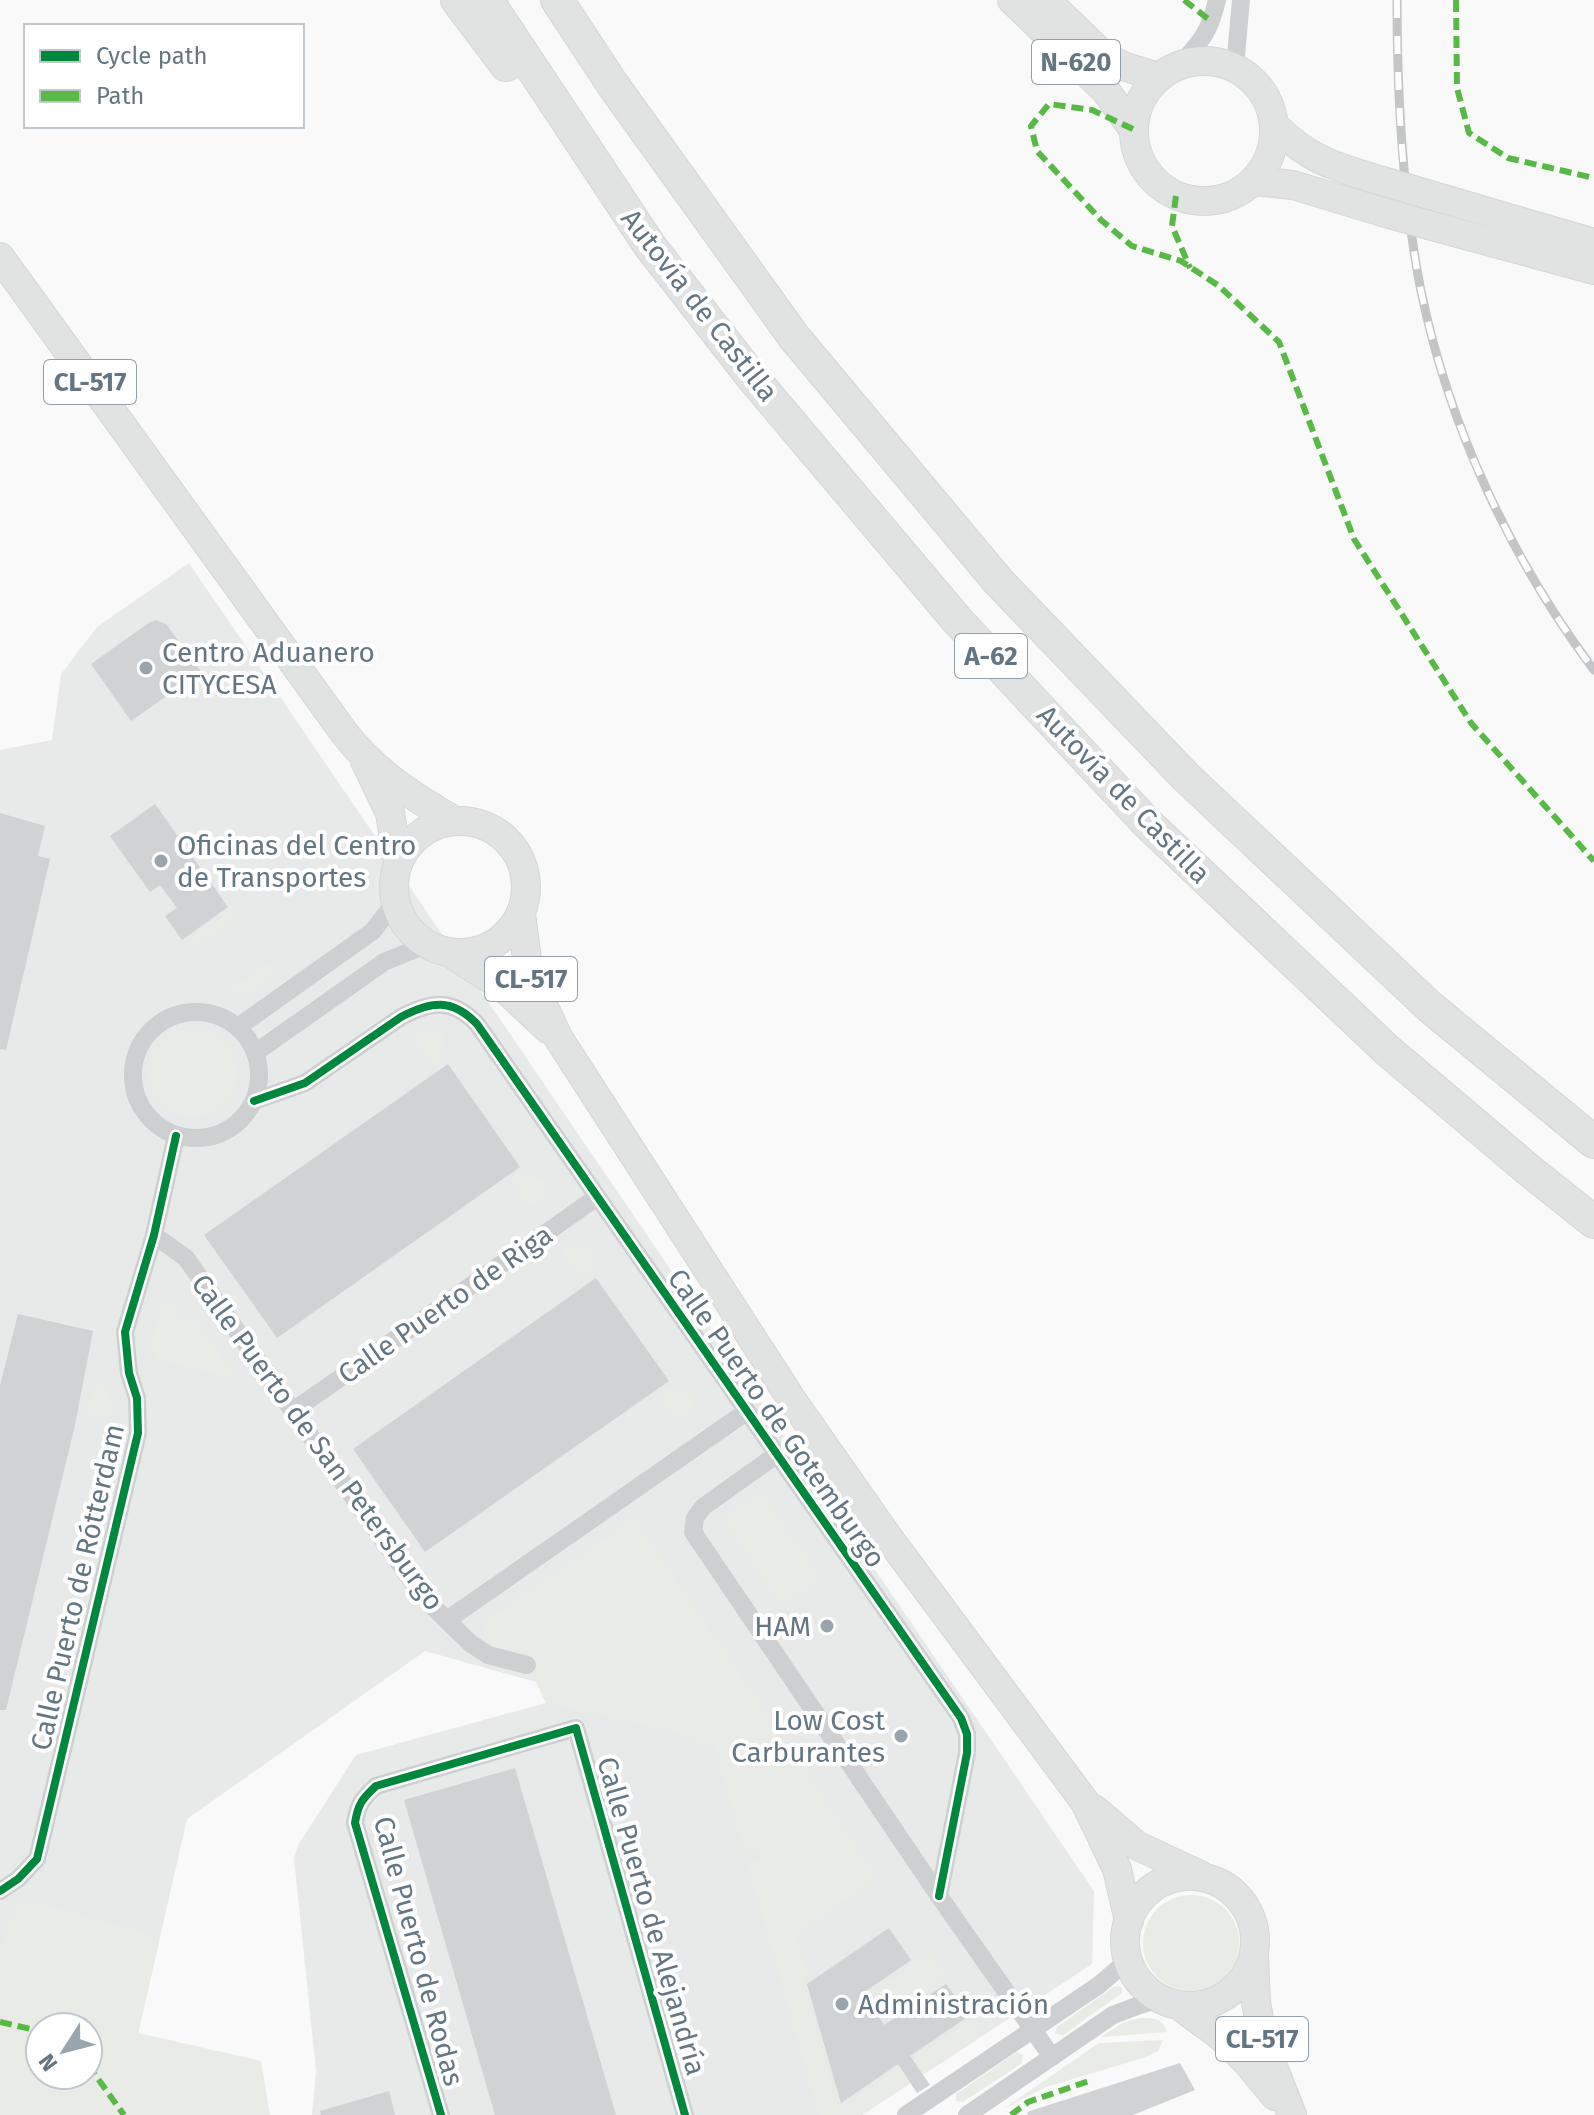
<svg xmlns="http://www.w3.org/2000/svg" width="1594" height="2115" font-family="'Fira Sans',sans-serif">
	<rect width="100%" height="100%" fill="#f9f9f9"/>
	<!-- built -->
	<polygon fill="#e8e9e9" points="189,563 1094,1891 1092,1964 862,2115 312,2115 316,2071 294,1858 298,1845 356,1755 546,1703 536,1682 425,1651 187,1819 138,2034 0,2002 0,750 52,740 61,674 97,627"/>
	<!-- green -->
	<g fill="#e8ebe6" fill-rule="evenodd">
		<polygon points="232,910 237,917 195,946 190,940"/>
		<polygon points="270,962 277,972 245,995 238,996 229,990"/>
		<polygon points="436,1029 445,1033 442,1052 445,1058 434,1065 414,1037 421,1032"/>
		<circle cx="193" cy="1073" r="44"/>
		<path d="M 524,1172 L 536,1180 L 547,1180 C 545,1193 541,1200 531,1208 L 512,1180 Z"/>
		<path d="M 570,1245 L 591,1246 C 589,1256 589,1262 593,1272 L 582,1279 L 561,1251 Z"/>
		<path d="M 167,1299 L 183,1322 L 192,1315 L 237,1379 L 158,1360 C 148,1344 157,1314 167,1299 Z"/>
		<polygon points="94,1384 108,1387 113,1415 108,1419 88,1414"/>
		<polygon points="672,1385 678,1392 696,1396 690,1415 680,1423 659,1393"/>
		<polygon points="761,1492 820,1578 781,1605 723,1518"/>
		<path d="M 634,1518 L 877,1878 L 795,1934 L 809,1975 L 802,1979 L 839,2109 L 974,2018 L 979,2025 L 974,2041 L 862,2115 L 819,2115 L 747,1863 L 759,1859 L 755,1845 L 743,1848 L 714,1743 L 703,1746 L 697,1740 L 686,1735 L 546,1703 L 537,1682 L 527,1654 C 509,1649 477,1648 485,1622 Z"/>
		<circle cx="1191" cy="1943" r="48"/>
		<path d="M 19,1902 L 46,1905 L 160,1937 L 138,2033 L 261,2061 L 270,2115 L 0,2115 L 0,1950 ZM 40,2027 L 88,2027 L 88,2075 L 40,2075 Z"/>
		<polygon points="930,1953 945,1976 889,2015 873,1992"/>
		<polygon points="1115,1986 1122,1987 1122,1993 1063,2035 1055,2034 1057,2027"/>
		<path d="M 1140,2018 C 1154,2018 1163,2018 1167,2032 L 1101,2037 L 1124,2022 Z"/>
		<polygon points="1163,2040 1158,2051 1146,2057 1046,2087 1003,2109 1099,2043"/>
		<polygon points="1017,2052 1023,2055 1022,2063 963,2102 956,2101 956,2094"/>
	</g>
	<!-- building -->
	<g fill="#d0d2d3">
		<polygon points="156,620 166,624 201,672 131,721 91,664 150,622"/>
		<polygon points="155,804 228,907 182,940 165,916 177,908 160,885 150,892 110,836"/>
		<polygon points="0,813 45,826 38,856 50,859 6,1050 0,1049"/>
		<polygon points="448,1064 520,1167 277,1338 204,1235"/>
		<polygon points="596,1278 669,1381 425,1552 353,1449"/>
		<polygon points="18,1314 93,1331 75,1425 6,1710 0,1710 0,1386"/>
		<polygon points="515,1768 616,2115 495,2115 404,1800"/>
		<polygon points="889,1928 911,1960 863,1993 884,2025 946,1984 969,2016 910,2056 930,2085 917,2093 898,2064 841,2103 807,1984"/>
		<polygon points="1180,2063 1195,2090 1133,2115 1028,2115 1027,2112"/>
		<polygon points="389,2091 395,2115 321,2115 320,2111"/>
	</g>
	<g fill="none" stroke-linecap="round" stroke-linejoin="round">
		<defs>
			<g id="primary">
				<path d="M 0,257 L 345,734 C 375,772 413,797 455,821"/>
				<polyline points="365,761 390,813 398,862"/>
				<circle cx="460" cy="887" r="66"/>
				<polyline points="521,913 529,975 559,1039 792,1400 888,1537 1085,1802 1117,1869 1129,1921"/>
				<polyline points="452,954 504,988 548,1029"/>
				<polyline points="1094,1809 1136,1845 1200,1875"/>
				<circle cx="1190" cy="1941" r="65"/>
				<polyline points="1254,1958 1256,2002 1263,2041 1292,2115"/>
				<polyline points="1181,2007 1219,2035 1246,2061 1275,2096"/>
			</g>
			<g id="trunk">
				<polyline points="1012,0 1106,91 1133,129"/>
				<polyline points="1046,0 1104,56 1123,66 1158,77"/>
				<circle cx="1204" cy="131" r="70"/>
				<path d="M 1274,125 C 1309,160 1333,166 1379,180"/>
				<polyline points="1254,181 1293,185 1379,211"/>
				<polyline points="1430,195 1594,243"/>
				<polyline points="1432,226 1594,270"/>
			</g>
			<g id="motorway">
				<polyline points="457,0 506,65"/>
				<polyline points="487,0 650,246 752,377 957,620 1147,823 1387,1050 1530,1171 1594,1222"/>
				<polyline points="557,0 613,85 794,337 998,581 1186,777 1430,1007 1594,1142"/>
			</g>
		</defs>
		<!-- primary casing -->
		<use href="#primary" stroke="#d5d6d7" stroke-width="30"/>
		<!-- trunk casing -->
		<use href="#trunk" stroke="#d5d6d6" stroke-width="30"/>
		<!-- motorway casing -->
		<use href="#motorway" stroke="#d5d6d6" stroke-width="34"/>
		<!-- minor -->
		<g stroke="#cecfd0" stroke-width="18">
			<path d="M 1181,64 C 1202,40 1210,31 1217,0"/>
			<polyline points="1235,67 1241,0"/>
			<circle cx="196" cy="1075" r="63"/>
			<polyline points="238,1027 373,931 395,902"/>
			<polyline points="255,1053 384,962 426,945"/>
			<path d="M 254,1101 L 305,1083 L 401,1017 C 431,1001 452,998 477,1024 L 961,1718 L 967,1734 L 967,1753 L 939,1896"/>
			<polyline points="154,1235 186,1258 423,1597 470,1643 488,1655 527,1665"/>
			<polyline points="293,1411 597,1197"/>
			<polyline points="776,1455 703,1507 695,1518 693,1532 939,1896 1052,2057"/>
			<polyline points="447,1620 746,1412"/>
			<polyline points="0,1891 18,1879 37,1859 138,1433 137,1398 129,1373 125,1332 154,1235 176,1136"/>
			<path d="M 441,2115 L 355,1823 C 358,1804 362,1799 376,1786 L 576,1728 L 685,2115"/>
			<polyline points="906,2115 1099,1985 1127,1961"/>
			<polyline points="967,2115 1113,2015 1137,2006 1159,1999"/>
		</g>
		<!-- primary -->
		<use href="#primary" stroke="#e1e2e2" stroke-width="28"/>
		<!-- trunk -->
		<use href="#trunk" stroke="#e1e2e2" stroke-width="28"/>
		<!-- motorway -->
		<use href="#motorway" stroke="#e1e2e2" stroke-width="32"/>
		<defs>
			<path id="rail" d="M 1397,0 C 1397,97 1402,195 1421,291 C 1449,427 1511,559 1594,670"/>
		</defs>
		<!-- rail casing -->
		<use href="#rail" stroke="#c3c5c6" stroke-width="9"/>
		<!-- rail -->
		<use href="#rail" stroke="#fff" stroke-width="6" stroke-dasharray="18" stroke-linecap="butt"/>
		<defs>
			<g id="trunk-bridge">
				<polyline points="1379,180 1430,195"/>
				<polyline points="1379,211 1432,226"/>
			</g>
		</defs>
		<!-- trunk-bridge casing -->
		<use href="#trunk-bridge" stroke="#d5d6d6" stroke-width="30" stroke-linecap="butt"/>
		<!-- trunk-bridge -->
		<use href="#trunk-bridge" stroke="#e1e2e2" stroke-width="28"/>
		<!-- quiet -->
		<g stroke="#58b947" stroke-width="6" stroke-dasharray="12 6" stroke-linecap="butt">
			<polyline points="1184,0 1212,22"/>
			<polyline points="1456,0 1457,88 1469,133 1508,158 1594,178"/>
			<polyline points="1133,129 1092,110 1049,104 1031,126 1037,151 1101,220 1132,246 1181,261 1219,286 1279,342 1354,539 1471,723 1594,861"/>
			<polyline points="1176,196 1172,226 1190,268"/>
			<polyline points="0,2022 40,2031"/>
			<polyline points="88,2065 124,2115"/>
			<polyline points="1011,2115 1028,2102 1089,2081"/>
		</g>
		<defs>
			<g id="cycleway">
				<path d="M 254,1101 L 305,1083 L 401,1017 C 431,1001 452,998 477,1024 L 961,1718 L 967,1734 L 967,1753 L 939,1896"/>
				<polyline points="0,1891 18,1879 37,1859 138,1433 137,1398 129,1373 125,1332 154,1235 176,1136"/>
				<path d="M 441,2115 L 355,1823 C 358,1804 362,1799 376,1786 L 576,1728 L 685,2115"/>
			</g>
		</defs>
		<!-- cycleway casing -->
		<use href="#cycleway" stroke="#fff" stroke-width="13"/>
		<!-- cycleway -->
		<use href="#cycleway" stroke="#00873e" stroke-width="8"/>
	</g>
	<!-- markers -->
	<g fill="#99a4ac" stroke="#fff" stroke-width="3">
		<circle cx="146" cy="668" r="8"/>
		<circle cx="161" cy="861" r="8"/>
		<circle cx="827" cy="1626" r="8"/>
		<circle cx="901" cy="1736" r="8"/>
		<circle cx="842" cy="2004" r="8"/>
	</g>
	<g text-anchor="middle" stroke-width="8" stroke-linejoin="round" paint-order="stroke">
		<!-- shield labels -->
		<g fill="#fff" stroke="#939fa8" stroke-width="2">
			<rect x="1032" y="40" width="88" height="44" rx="6"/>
			<rect x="44" y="360" width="92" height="44" rx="6"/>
			<rect x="955" y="634" width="72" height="44" rx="6"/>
			<rect x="485" y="957" width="92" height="44" rx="6"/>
			<rect x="1216" y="2017" width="92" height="44" rx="6"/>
		</g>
		<g font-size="26" font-weight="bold" fill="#657683">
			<text x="1076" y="71">N-620</text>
			<text x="90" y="391">CL-517</text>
			<text x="991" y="665">A-62</text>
			<text x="531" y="988">CL-517</text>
			<text x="1262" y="2048">CL-517</text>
		</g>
		<!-- street labels -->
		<g font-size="28" fill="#657683" stroke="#fff">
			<text transform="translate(700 305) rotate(52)" y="10">Autovía de Castilla</text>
			<text transform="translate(1124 794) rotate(46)" y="10">Autovía de Castilla</text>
			<text transform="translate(445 1304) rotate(-35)" y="10">Calle Puerto de Riga</text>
			<text transform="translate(777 1418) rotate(55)" y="10">Calle Puerto de Gotemburgo</text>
			<text transform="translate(318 1442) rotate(54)" y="10">Calle Puerto de San Petersburgo</text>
			<text transform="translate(77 1587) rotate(-77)" y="10">Calle Puerto de Rótterdam</text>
			<text transform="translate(652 1916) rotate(74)" y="10">Calle Puerto de Alejandría</text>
			<text transform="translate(419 1951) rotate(75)" y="10">Calle Puerto de Rodas</text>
		</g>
		<!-- poi labels -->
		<g font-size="28" fill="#657683" stroke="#fff" text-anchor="start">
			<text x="162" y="662">Centro Aduanero<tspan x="162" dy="32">CITYCESA</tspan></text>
			<text x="177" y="855">Oficinas del Centro<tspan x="177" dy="32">de Transportes</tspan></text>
			<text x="811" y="1636" text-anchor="end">HAM</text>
			<text x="885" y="1730" text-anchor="end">Low Cost<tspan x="885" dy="32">Carburantes</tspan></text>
			<text x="858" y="2014">Administración</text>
		</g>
	</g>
	<!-- legend -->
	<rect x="24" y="24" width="280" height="104" fill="#ffffff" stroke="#c1c8cd" stroke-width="2"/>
	<rect x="40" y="50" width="40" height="12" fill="#00873e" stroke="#c1c8cd" stroke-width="2"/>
	<text x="96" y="64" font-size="24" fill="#657683">Cycle path</text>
	<rect x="40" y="90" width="40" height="12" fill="#58b947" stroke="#c1c8cd" stroke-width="2"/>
	<text x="96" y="104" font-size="24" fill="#657683">Path</text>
	<!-- north arrow -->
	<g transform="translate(64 2051) rotate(234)"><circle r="38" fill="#ffffff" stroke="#c1c8cd" stroke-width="2"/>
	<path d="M0-6L14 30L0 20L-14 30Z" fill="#99a4ac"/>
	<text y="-12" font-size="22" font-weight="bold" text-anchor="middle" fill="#657683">N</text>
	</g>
</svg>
